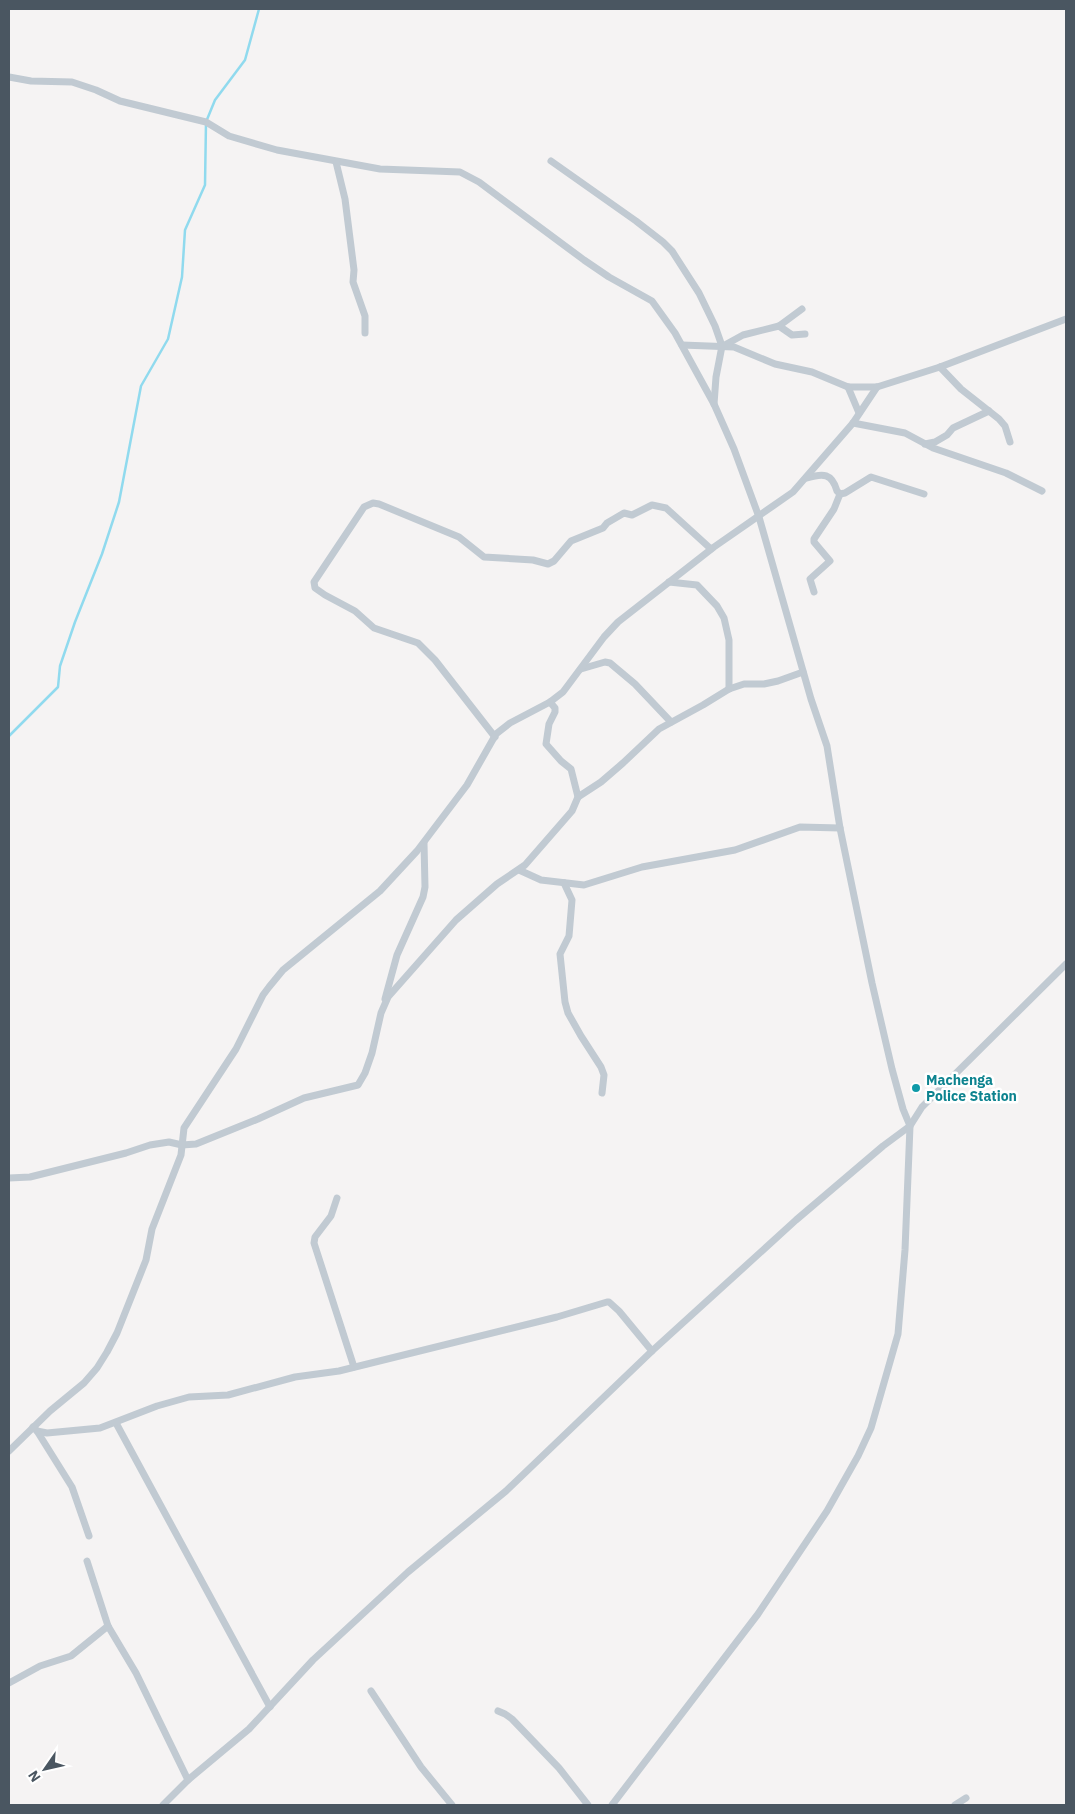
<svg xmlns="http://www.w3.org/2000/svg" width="1075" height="1814" font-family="'IBM Plex Sans',sans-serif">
	<rect width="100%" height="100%" fill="#f5f3f3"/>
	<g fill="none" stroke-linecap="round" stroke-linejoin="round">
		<!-- stream -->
		<polyline stroke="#90daee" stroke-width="2.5" points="9,736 58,687 60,666 75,622 102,554 119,502 141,386 168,339 182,277 185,230 205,185 206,122 215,100 245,60 259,9"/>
		<!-- street -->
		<g stroke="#c1cad2" stroke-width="7">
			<polyline points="9,77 31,81 72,82 96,90 120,101 206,122 229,136 277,150 380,169 460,172 479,182 584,260 609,277 652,301 675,333 714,404 734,449 759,517 811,699 827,746 840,828 872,983 892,1069 903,1109 910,1126 883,1146 796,1220 652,1351 506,1491 408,1572 313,1660 249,1729 188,1780 163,1805"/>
			<polyline points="551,161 636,221 663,242 672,251 699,293 715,326 722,346 716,377 714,404"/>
			<polyline points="336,162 345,199 354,270 353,282 365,316 365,333"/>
			<polyline points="779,326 792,335 805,334"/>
			<polyline points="682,345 734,347 775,364 812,372 848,387 877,387 940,367 1066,319"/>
			<polyline points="723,346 743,335 779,326 802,309"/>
			<polyline points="940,367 961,389 999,419 1005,426 1010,442"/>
			<polyline points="848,387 859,413"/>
			<polyline points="853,423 905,433 933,448 1006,473 1042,491"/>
			<polyline points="925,444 935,442 947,435 953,428 989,411"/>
			<path d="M 807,478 C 823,473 832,473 837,491 L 840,494 L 845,493 L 871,477 L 924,494"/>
			<polyline points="669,582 697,585 717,606 724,618 729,640 729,689"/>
			<polyline points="814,592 810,579 830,561 814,542 814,539 834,509 840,494"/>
			<polyline points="581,669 605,662 610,663 635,684 671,722"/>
			<polyline points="550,702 555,708 555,712 549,724 546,744 561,761 571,769 578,797"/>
			<polyline points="495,737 435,660 418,643 374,628 355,611 325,595 315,588 314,582 364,507 373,503 379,504 459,537 484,557 533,560 548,564 554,561 571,541 603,528 607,523 624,513 632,515 652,505 666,508 711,549"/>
			<polyline points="519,870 541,880 584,885 642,867 735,850 800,827 840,828"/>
			<polyline points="564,883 572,900 569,936 560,954 565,1002 568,1013 581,1036 601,1067 604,1075 602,1093"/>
			<polyline points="385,999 397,955 423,897 425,887 424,843"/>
			<polyline points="9,1178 30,1177 126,1153 150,1145 169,1142 182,1145 196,1144 258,1119 304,1098 358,1085 365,1073 372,1053 381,1013 388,997 456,920 497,884 525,865 572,811 578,797 601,782 623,763 659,729 703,705 729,689 744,684 764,684 778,681 803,672"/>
			<polyline points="337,1198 331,1216 315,1237 314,1243 354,1367"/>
			<polyline points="116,1423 270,1707"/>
			<polyline points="33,1427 37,1431 47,1433 100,1428 157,1406 189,1397 228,1395 295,1377 339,1371 557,1317 607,1302 609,1302 619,1311 652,1351"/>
			<polyline points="37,1431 72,1487 89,1536"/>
			<polyline points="9,1451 50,1411 84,1383 97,1368 107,1352 117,1333 146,1260 152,1229 181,1155 184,1128 236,1049 263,995 269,987 283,970 380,891 417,851 467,785 496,734 510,723 550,702 563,692 604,637 618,622 714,547 793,492 853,423 877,387"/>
			<polyline points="87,1561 108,1626 136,1673 188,1780"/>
			<polyline points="9,1683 40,1666 71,1656 108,1626"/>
			<polyline points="371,1691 421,1767 452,1805"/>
			<polyline points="498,1711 505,1714 512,1719 559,1768 588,1805"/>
			<polyline points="612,1805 758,1614 827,1511 858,1456 871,1428 898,1334 905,1250 910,1126 922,1107 1066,964"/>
			<polyline points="955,1805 966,1798"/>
		</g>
	</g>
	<!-- markers -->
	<circle fill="#0f9aa8" stroke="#fff" stroke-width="2" cx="916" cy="1088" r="5"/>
	<g text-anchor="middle" stroke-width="5" stroke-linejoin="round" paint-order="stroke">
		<!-- culture labels -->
		<g font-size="14" font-weight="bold" fill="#0d838f" stroke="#fff" text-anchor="start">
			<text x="926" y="1085">Machenga<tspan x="926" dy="16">Police Station</tspan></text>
		</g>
	</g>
	<!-- border -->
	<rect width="1075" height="1814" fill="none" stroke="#4a5661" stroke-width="20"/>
	<!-- north arrow -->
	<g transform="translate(45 1769) rotate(236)" stroke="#ffffff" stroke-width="4" paint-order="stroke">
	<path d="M0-4L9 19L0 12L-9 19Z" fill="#4a5661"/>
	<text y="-8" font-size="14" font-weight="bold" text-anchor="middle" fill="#4a5661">N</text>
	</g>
</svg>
